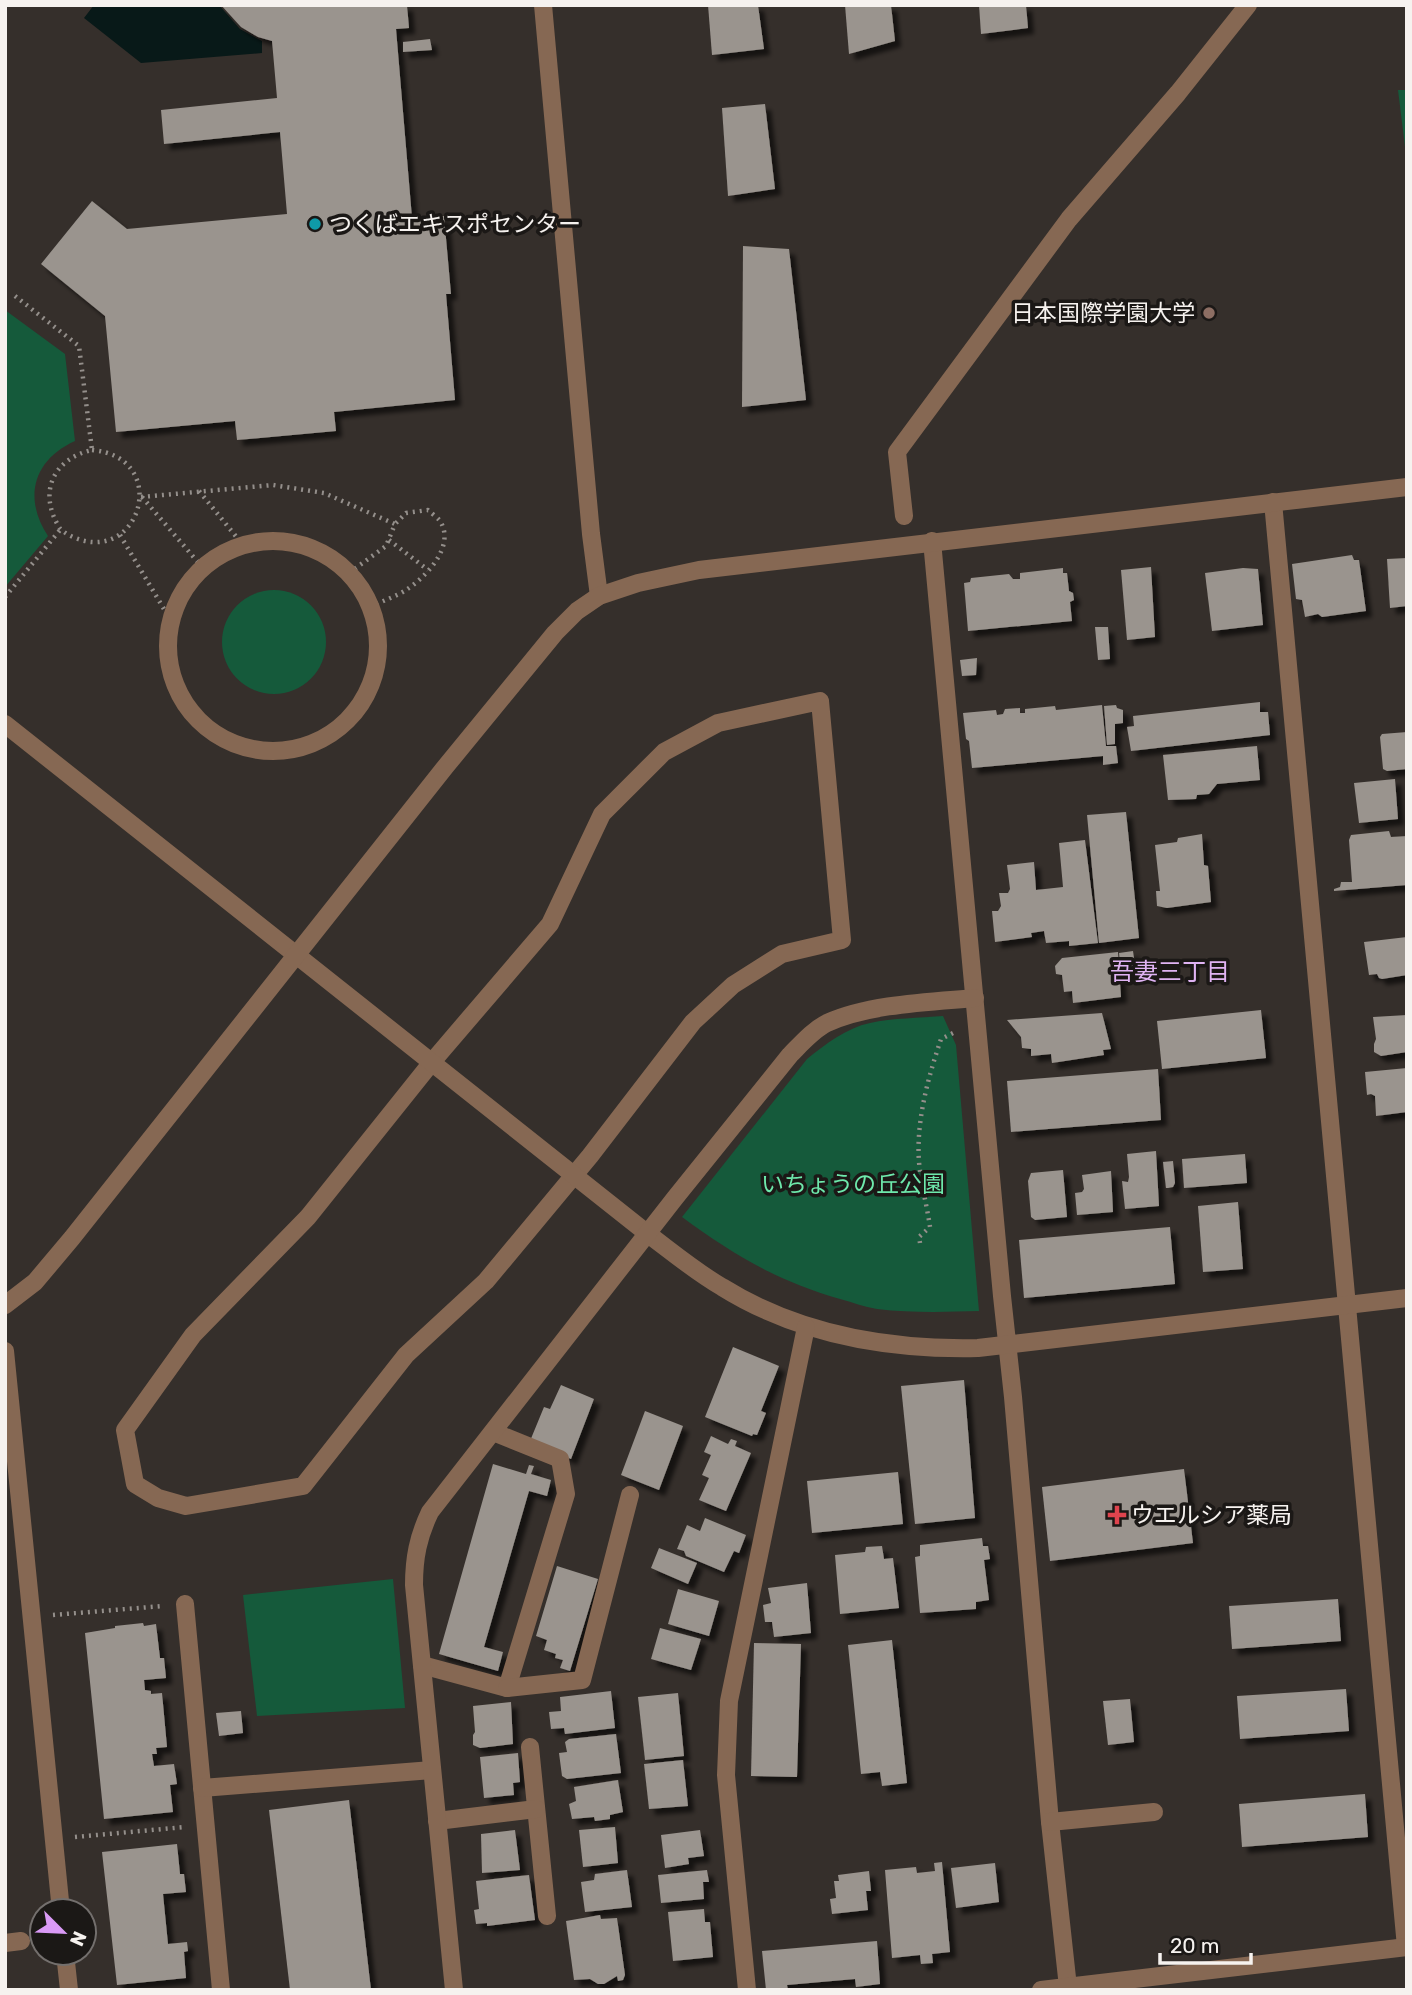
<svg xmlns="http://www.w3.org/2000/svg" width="1412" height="1995" font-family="Rubik,'Noto Sans JP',sans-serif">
	<defs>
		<filter id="shadow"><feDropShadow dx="6" dy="6" stdDeviation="2" flood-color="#0009"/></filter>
	</defs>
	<rect width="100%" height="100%" fill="#352f2b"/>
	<!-- green -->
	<g fill="#155a3b">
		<polygon points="1398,90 1407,90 1407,163"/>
		<path d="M 5,310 L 65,354 L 75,441 C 33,460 23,498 48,536 L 5,587 Z"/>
		<circle cx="274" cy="642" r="52"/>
		<path d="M 943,1016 L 956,1045 L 979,1311 C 945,1312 911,1313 877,1309 C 864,1307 852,1302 840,1299 C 777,1281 734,1255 682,1217 L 807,1059 C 826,1044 846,1028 870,1023 C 893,1018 919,1018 943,1016 Z"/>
		<polygon points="393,1579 405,1708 257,1716 243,1595"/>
	</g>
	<!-- water -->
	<polygon fill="#081918" points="94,5 219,5 240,29 262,41 262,53 141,63 84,18"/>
	<!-- building -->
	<g fill="#9a948e" filter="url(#shadow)">
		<polygon points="221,5 407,5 409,28 396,29 412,218 444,216 451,294 446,294 455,400 334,412 336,431 237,440 235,421 116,432 105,316 41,264 92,201 127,229 287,214 280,132 164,144 161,110 277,98 272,41 258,37 241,27"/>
		<polygon points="708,5 758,5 764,49 712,55"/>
		<polygon points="845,5 891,5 895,41 849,54"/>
		<polygon points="979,5 1026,5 1028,28 981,34"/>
		<polygon points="430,39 432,50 403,52 403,42"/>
		<polygon points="765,104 775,189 728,196 722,108"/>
		<polygon points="743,246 789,249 806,400 742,407"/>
		<polygon points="1352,555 1354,560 1359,560 1366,611 1322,617 1318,614 1305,617 1302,600 1296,599 1292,564"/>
		<polygon points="1407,558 1407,606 1390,608 1387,559"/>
		<polygon points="1151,567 1155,637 1127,640 1121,570"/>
		<polygon points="1063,568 1063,573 1067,573 1069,591 1073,593 1074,600 1070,602 1072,621 968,631 964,583 970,582 971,578 1009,574 1013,579 1020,579 1020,573"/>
		<polygon points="1243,568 1258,569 1263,625 1212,631 1205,573"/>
		<polygon points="1095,627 1108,627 1110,659 1098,660"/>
		<polygon points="977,658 976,675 962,676 960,660"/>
		<polygon points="1260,702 1260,712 1268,712 1270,735 1131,751 1127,727 1134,726 1133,716"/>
		<polygon points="1102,705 1106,746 1116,746 1118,763 1103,765 1103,756 972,768 969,741 966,739 963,713 996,710 997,715 1003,714 1005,709 1020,708 1020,713 1025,713 1025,709 1055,706 1056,710"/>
		<polygon points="1116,705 1117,708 1123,710 1123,723 1115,724 1115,744 1107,745 1104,706"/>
		<polygon points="1407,732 1407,769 1387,771 1383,769 1380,737 1382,734"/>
		<polygon points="1257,746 1260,780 1217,784 1209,794 1197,795 1196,799 1168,800 1163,755"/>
		<polygon points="1395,779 1398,819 1359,823 1354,783"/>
		<polygon points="1126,812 1139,938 1099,943 1087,815"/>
		<polygon points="1389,831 1391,837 1407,836 1407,885 1334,891 1334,889 1340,887 1341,882 1352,882 1349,840 1351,835"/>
		<polygon points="1202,834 1204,865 1208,866 1211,902 1167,908 1157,906 1156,891 1160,891 1155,845 1177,842 1178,838"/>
		<polygon points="1085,840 1098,943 1069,946 1069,941 1046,943 1044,931 1031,933 1032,937 995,942 992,911 998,911 1001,906 999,893 1008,893 1010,889 1007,865 1034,862 1036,890 1063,887 1059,843"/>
		<polygon points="1407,937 1407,975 1382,979 1379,978 1377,974 1369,975 1364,942"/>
		<polygon points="1133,951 1136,972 1124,974 1121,973 1119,953"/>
		<polygon points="1118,952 1121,997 1073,1003 1072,991 1064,992 1062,975 1056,974 1055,966 1062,958"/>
		<polygon points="1261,1010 1266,1058 1162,1069 1157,1021"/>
		<polygon points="1102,1013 1111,1049 1103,1050 1104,1055 1052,1063 1051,1054 1031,1056 1031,1049 1022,1048 1021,1037 1007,1020"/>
		<polygon points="1407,1015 1407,1052 1381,1056 1374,1052 1374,1044 1376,1039 1373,1017"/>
		<polygon points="1407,1068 1407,1112 1376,1116 1375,1096 1371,1094 1367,1095 1365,1072"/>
		<polygon points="1158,1069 1161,1120 1011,1132 1007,1081"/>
		<polygon points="1156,1151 1159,1206 1125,1209 1122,1181 1128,1182 1129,1177 1127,1154"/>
		<polygon points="1245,1154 1247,1183 1184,1188 1182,1159"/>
		<polygon points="1173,1161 1175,1183 1173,1187 1168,1188 1166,1188 1163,1162"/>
		<polygon points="1063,1170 1067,1217 1035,1220 1031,1217 1028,1181 1031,1173"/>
		<polygon points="1111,1171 1113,1212 1077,1215 1075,1193 1082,1192 1084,1189 1082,1175"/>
		<polygon points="1238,1202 1243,1269 1203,1272 1198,1206"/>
		<polygon points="1170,1227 1175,1284 1024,1298 1019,1240"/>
		<polygon points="733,1347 779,1366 761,1411 766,1413 757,1435 753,1434 752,1436 705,1417"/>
		<polygon points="964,1380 975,1518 915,1524 901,1386"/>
		<polygon points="561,1385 594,1399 571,1459 530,1441 544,1407 550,1409"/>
		<polygon points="645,1411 683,1426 659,1490 621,1475"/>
		<polygon points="711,1436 728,1444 731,1439 737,1441 735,1446 751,1453 726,1511 699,1500 709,1478 702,1475 711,1455 704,1452"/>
		<polygon points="493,1464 526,1474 529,1465 534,1466 531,1474 551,1480 547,1496 529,1491 484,1647 503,1652 498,1671 439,1654"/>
		<polygon points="1184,1469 1193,1543 1050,1561 1042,1487"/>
		<polygon points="898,1472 903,1524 812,1533 807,1481"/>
		<polygon points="705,1518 746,1535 739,1553 734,1551 724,1572 686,1556 684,1551 677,1549 687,1525 700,1531"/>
		<polygon points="982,1538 983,1546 988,1546 990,1559 984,1560 989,1600 976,1602 976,1609 920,1613 915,1557 920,1556 920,1545"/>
		<polygon points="882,1546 884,1559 893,1558 899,1608 840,1614 835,1555 865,1552 866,1547"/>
		<polygon points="659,1548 697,1563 688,1584 651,1568"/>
		<polygon points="557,1566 598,1579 570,1671 560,1668 563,1660 555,1658 556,1654 544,1650 547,1640 536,1636"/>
		<polygon points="807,1583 811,1633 774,1637 772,1622 765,1622 763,1605 771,1603 768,1588"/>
		<polygon points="678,1589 719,1601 709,1636 668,1624"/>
		<polygon points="1338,1599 1341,1641 1232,1649 1229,1606"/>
		<polygon points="143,1623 144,1626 156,1624 160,1658 164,1658 166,1678 144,1680 145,1690 151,1691 151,1694 162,1693 167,1747 156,1748 157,1754 152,1754 154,1766 174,1764 177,1784 170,1785 173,1812 104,1819 85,1633 115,1628 115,1626"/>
		<polygon points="660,1628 701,1639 691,1670 651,1659"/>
		<polygon points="892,1640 907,1783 882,1786 880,1772 861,1774 848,1645"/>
		<polygon points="754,1643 801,1644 797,1777 751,1776"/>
		<polygon points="1346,1689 1349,1731 1240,1739 1237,1696"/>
		<polygon points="611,1691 615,1728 565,1734 564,1728 551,1729 549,1712 561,1711 560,1697"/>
		<polygon points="678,1693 684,1756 645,1760 638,1697"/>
		<polygon points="1130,1699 1134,1742 1108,1745 1103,1701"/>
		<polygon points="511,1702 513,1744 480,1748 473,1745 473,1735 475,1732 473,1706"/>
		<polygon points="241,1711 243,1733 219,1736 216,1713"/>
		<polygon points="616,1734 621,1773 567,1779 562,1776 559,1753 567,1752 565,1742 569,1739"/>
		<polygon points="518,1753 520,1782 513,1783 514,1795 484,1798 480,1757"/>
		<polygon points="683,1760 688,1806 649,1809 644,1764"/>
		<polygon points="618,1780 623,1812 610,1815 610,1819 595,1821 594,1817 572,1819 569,1804 576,1801 574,1787"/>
		<polygon points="1365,1794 1368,1837 1242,1847 1239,1804"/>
		<polygon points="349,1800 371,1990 290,1990 269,1810"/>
		<polygon points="615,1827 618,1863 583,1867 579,1830"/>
		<polygon points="515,1830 520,1870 482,1873 481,1834"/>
		<polygon points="700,1830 704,1856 688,1858 689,1864 665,1868 661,1835"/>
		<polygon points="177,1844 180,1874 184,1874 186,1892 163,1894 168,1944 187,1942 188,1951 184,1952 186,1978 117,1985 102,1852"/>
		<polygon points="942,1862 950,1952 932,1954 933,1963 921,1964 920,1955 892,1958 885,1870 916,1867 917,1873 935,1871 934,1863"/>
		<polygon points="995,1863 999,1902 956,1908 951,1868"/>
		<polygon points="627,1870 632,1907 585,1912 581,1882 594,1880 595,1874"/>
		<polygon points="707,1870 709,1882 703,1882 704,1899 661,1903 658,1875"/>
		<polygon points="869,1871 871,1891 866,1891 868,1910 832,1914 830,1899 836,1898 834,1881 839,1881 838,1875"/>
		<polygon points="529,1875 535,1920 487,1926 487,1923 476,1924 474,1910 479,1909 476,1881"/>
		<polygon points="704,1909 705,1922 710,1922 713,1957 673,1961 668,1912"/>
		<polygon points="600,1915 601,1919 617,1918 625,1975 623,1980 618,1981 617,1976 604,1984 598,1984 590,1979 574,1980 566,1921"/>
		<polygon points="877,1941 880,1984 856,1987 855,1979 787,1985 788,1990 766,1990 762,1951"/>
	</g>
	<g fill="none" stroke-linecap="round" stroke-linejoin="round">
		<!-- path -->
		<g stroke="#948f8b" stroke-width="4.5" stroke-dasharray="2 5" stroke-linecap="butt">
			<polyline points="15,296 79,346 92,450"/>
			<path d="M 92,450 C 169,457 143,558 81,540 C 74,538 63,533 59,527 C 38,492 53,459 92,450 Z"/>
			<polyline points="199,491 243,545"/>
			<polyline points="141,497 273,485 324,493 395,524 386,546 349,573"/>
			<polyline points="142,497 203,568"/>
			<polyline points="120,535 171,621"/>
			<polyline points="389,540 428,570"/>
			<polyline points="5,597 60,530"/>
			<path d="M 370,607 C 382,601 395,597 406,590 C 426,577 456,546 440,521 C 437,517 431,513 428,510 L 406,513 L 395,524"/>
			<path d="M 920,1243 L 919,1237 L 930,1227 C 927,1206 921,1184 919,1162 C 916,1121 928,1078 941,1039 L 953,1033"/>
			<polyline points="53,1615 163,1606"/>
			<polyline points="75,1837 185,1827"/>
		</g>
		<!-- minor -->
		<g stroke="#866853" stroke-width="18">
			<polyline points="543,5 591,534 599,596"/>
			<polyline points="1273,502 1406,1947"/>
			<polyline points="904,516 897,452 1069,219 1178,93 1248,5"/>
			<circle cx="273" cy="646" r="105"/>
			<polyline points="932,541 1002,1296 1013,1397 1050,1822 1068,1987"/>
			<polygon points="820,701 842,940 782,954 733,985 693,1022 590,1156 486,1281 406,1355 303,1486 186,1506 158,1498 135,1484 125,1430 193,1335 308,1217 432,1062 550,924 602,814 664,752 718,723"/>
			<path d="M 5,724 L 648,1234 C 672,1252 696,1272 722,1287 C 799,1335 888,1350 978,1348 L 1407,1298"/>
			<polyline points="5,1305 35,1282 72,1238 446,766 555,633 577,611 599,596 638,583 699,570 1407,487"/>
			<polyline points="5,1351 61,1911"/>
			<polyline points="185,1604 221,1990"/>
			<polyline points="422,1665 507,1688 566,1494 560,1459 493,1432"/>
			<polyline points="507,1688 582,1680 630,1495"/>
			<polyline points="530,1747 547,1916"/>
			<polyline points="202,1788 432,1770"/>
			<polyline points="437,1821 536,1809"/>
			<polyline points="1050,1822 1154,1812"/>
			<polyline points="5,1943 21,1941"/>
			<polyline points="65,1953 69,1990"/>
			<path d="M 454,1990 L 414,1585 C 414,1558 418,1537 430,1512 L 675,1198 L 790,1055 C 801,1044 813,1030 827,1023 C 869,1004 929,1002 975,998"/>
			<polyline points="747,1990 726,1775 729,1701 806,1327"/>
			<polyline points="1041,1990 1407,1947"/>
		</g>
	</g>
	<!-- markers -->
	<circle fill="#0f9aa8" stroke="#1b1816" stroke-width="2.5" cx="315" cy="224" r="7"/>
	<circle fill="#8d6e63" stroke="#1b1816" stroke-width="2.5" cx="1209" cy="313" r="7"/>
	<path fill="#e0444e" stroke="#1b1816" stroke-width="2.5" d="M1113.5 1504.5h7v7h7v7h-7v7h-7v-7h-7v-7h7z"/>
	<g text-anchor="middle" stroke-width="7" stroke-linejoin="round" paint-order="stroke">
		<!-- poi labels -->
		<g font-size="23" fill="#f6f2ef" stroke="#1b1816" text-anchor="start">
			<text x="329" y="232">つくばエキスポセンター</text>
			<text x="1195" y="321" text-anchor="end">日本国際学園大学</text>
			<text x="1131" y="1523">ウエルシア薬局</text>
		</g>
		<!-- park labels -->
		<g font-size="23" fill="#6ee9ac" stroke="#1b1816">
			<text x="853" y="1192">いちょうの丘公園</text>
		</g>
		<!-- neighbourhood labels -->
		<g font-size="24" fill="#dfb3f3" stroke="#1b1816">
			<text x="1170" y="980">吾妻三丁目</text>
		</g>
	</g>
	<!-- border -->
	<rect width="1412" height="1995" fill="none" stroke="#f6f2ef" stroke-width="14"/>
	<!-- north arrow -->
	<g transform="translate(63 1932) rotate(114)"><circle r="33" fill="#1b1816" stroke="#736f6d" stroke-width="2"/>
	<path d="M0-5L12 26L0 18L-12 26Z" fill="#da9af6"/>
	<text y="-10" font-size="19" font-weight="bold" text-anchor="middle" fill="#f6f2ef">N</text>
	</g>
	<!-- scale -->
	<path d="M1160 1953v10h91v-10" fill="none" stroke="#f6f2ef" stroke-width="3.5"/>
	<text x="1170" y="1953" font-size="21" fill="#f6f2ef" stroke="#1b1816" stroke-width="5" paint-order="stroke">20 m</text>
</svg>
